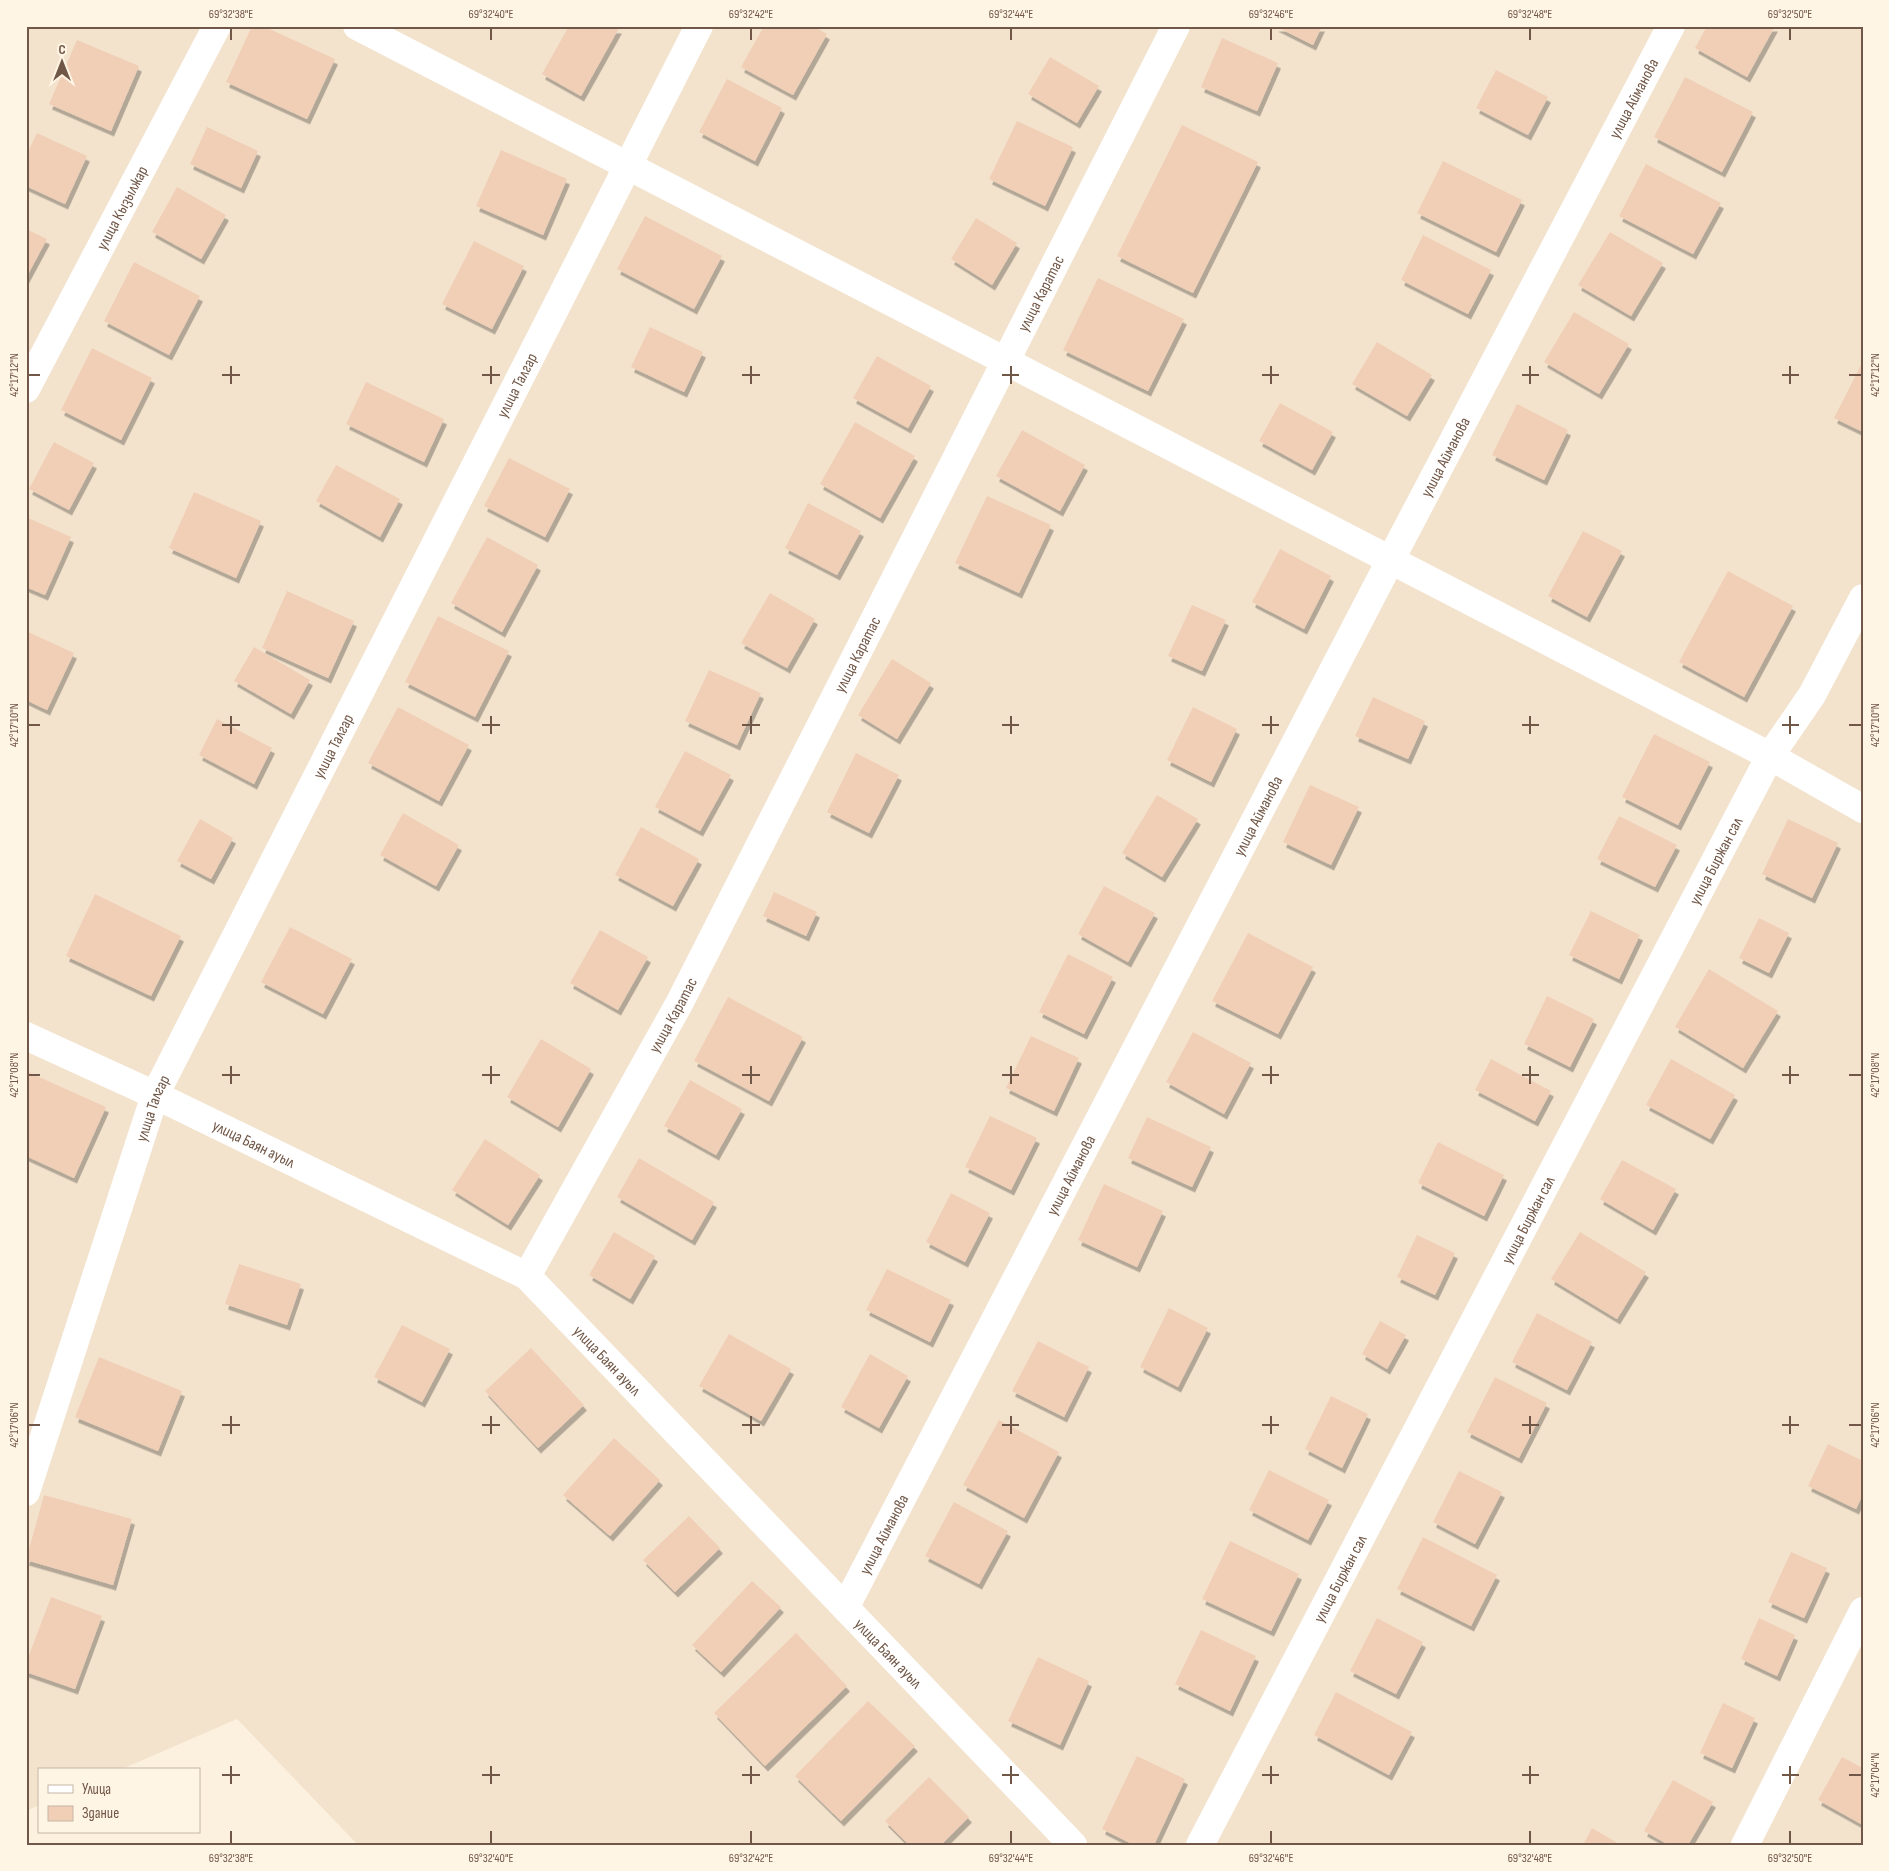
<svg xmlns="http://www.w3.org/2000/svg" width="1889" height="1871" font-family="'Sofia Sans Condensed',sans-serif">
	<defs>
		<filter id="shadow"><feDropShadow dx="3" dy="5.5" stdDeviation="0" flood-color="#0004"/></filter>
	</defs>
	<rect width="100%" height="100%" fill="#fcf1df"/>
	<!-- residential -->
	<polygon fill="#f3e3cd" points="26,26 1863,26 1863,1845 358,1845 237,1719 120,1770 39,1770 39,1805 26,1811"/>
	<!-- building -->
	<g fill="#f1cfb7" filter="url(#shadow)">
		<polygon points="252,26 263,26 335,59 307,119 226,82"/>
		<polygon points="569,26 619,28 581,96 542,74"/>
		<polygon points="764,26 813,26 827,34 793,95 741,67"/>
		<polygon points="1275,26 1322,26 1313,45"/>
		<polygon points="1707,26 1775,26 1747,77 1695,48"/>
		<polygon points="1222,38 1278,63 1257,111 1201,87"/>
		<polygon points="77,40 139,66 111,131 49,104"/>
		<polygon points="1050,57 1099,86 1077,123 1028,94"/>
		<polygon points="1496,70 1548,97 1528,135 1476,108"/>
		<polygon points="1685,77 1753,112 1722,172 1654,137"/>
		<polygon points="727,79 782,108 755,161 699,132"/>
		<polygon points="1017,121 1073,147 1045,206 989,179"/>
		<polygon points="1182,125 1258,162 1193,293 1117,256"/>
		<polygon points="207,127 258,151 241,188 190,164"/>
		<polygon points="37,133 87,156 65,204 26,186 26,156"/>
		<polygon points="501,150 567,179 543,235 476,206"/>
		<polygon points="1443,161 1522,200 1496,252 1417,213"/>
		<polygon points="1646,164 1721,203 1693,254 1619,216"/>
		<polygon points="177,187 226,215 201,259 152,232"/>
		<polygon points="645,216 722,256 694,309 617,269"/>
		<polygon points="976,218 1017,243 992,285 951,259"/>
		<polygon points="26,229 47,239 26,278"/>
		<polygon points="1610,232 1663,263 1631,316 1578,285"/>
		<polygon points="1423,235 1491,270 1468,314 1401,280"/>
		<polygon points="474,241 524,266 492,329 442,304"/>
		<polygon points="134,262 200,296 169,355 104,321"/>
		<polygon points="1098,278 1184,319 1148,391 1063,350"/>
		<polygon points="1574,312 1629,344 1599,394 1544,362"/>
		<polygon points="650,327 703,352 684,392 631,367"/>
		<polygon points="1377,342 1432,375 1407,416 1352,384"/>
		<polygon points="92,348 152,378 121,440 61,410"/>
		<polygon points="877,356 931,386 908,428 853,398"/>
		<polygon points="1863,361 1863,432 1834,418"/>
		<polygon points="366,382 444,419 424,462 346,424"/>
		<polygon points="1280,403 1333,432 1312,470 1259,441"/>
		<polygon points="1517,404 1568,430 1544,480 1492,455"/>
		<polygon points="855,422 915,456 880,518 820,484"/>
		<polygon points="1022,430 1085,465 1060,511 996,476"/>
		<polygon points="54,442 94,463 69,510 29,489"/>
		<polygon points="509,458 570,489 545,537 484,506"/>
		<polygon points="336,465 400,499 380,537 316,501"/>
		<polygon points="194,492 261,521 236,578 169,548"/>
		<polygon points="987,496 1051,525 1019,593 955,563"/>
		<polygon points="808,503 861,531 837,575 785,548"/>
		<polygon points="26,517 71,537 45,595 26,587"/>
		<polygon points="1583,531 1622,551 1587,617 1548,596"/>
		<polygon points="487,537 538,565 502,632 451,603"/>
		<polygon points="1280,549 1331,576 1304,629 1252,602"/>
		<polygon points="1728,571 1793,606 1744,697 1679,662"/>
		<polygon points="287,591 354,621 328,678 262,648"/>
		<polygon points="770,593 815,619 787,668 741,643"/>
		<polygon points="1192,605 1226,620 1202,671 1168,656"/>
		<polygon points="438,616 509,651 475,717 405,682"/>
		<polygon points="26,631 74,653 47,710 26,700"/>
		<polygon points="254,647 310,680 291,714 234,681"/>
		<polygon points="892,659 931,683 897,739 858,715"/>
		<polygon points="709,670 761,693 737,745 685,721"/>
		<polygon points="1373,697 1425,721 1408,759 1355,736"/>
		<polygon points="398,707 469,745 439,801 368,763"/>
		<polygon points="1193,707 1237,729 1211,782 1167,760"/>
		<polygon points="217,719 272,748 254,784 199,755"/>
		<polygon points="1654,734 1710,762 1678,825 1622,797"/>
		<polygon points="685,751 731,775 700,831 655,807"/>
		<polygon points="856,753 899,775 869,833 827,812"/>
		<polygon points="1310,785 1359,807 1331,865 1283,842"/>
		<polygon points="1157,795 1198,819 1162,877 1122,853"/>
		<polygon points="403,813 459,845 436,886 380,855"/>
		<polygon points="1619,816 1677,845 1655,887 1597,859"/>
		<polygon points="200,819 233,838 211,879 177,861"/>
		<polygon points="1788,819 1838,843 1812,898 1762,874"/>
		<polygon points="641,827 699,859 673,906 615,875"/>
		<polygon points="1104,886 1155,913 1128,962 1078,934"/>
		<polygon points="774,892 817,912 806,936 763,916"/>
		<polygon points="95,894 181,936 151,996 66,956"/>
		<polygon points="1591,911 1640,935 1619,979 1569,955"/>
		<polygon points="1759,918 1789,933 1769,973 1739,958"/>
		<polygon points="290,927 352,959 323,1014 261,982"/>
		<polygon points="600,930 648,957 618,1010 570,983"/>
		<polygon points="1248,933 1313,967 1278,1034 1212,1001"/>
		<polygon points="1068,954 1113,977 1084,1034 1039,1012"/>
		<polygon points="1709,969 1778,1011 1743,1068 1675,1027"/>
		<polygon points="1547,996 1594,1019 1570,1067 1524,1044"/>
		<polygon points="728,997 803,1037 769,1101 694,1061"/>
		<polygon points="1193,1032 1251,1063 1224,1114 1166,1082"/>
		<polygon points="1031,1036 1079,1058 1054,1111 1006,1088"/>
		<polygon points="541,1039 591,1069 558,1127 507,1097"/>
		<polygon points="1491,1059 1551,1091 1535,1121 1475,1090"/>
		<polygon points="1671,1059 1735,1095 1710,1139 1646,1105"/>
		<polygon points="28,1072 106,1107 74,1178 26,1156 26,1075"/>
		<polygon points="690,1080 742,1109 716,1155 664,1126"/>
		<polygon points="990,1116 1037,1138 1011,1190 965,1167"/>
		<polygon points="1147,1117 1211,1147 1192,1187 1128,1158"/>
		<polygon points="485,1139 540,1175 508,1225 452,1190"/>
		<polygon points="1438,1142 1504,1175 1484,1216 1418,1183"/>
		<polygon points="639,1158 714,1202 692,1240 617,1197"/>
		<polygon points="1622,1160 1676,1189 1653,1230 1600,1199"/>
		<polygon points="1104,1184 1163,1211 1137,1267 1078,1240"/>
		<polygon points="951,1193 990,1213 965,1262 926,1242"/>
		<polygon points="614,1232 655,1256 630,1299 589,1275"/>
		<polygon points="1580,1232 1646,1272 1617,1319 1551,1279"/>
		<polygon points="1417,1235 1455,1253 1435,1295 1397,1277"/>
		<polygon points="239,1264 301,1284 287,1325 225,1304"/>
		<polygon points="887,1269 951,1300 930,1342 866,1310"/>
		<polygon points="1169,1308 1208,1328 1178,1387 1140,1367"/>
		<polygon points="1537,1313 1592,1342 1567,1390 1512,1362"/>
		<polygon points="1380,1321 1406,1335 1387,1369 1362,1354"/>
		<polygon points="402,1325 450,1349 422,1402 374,1377"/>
		<polygon points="729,1334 791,1369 761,1421 699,1386"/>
		<polygon points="1038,1341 1089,1367 1064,1417 1012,1391"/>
		<polygon points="531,1348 584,1405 538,1448 485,1391"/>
		<polygon points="870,1354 908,1376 879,1428 841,1407"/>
		<polygon points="99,1357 182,1391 158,1451 75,1417"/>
		<polygon points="1495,1377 1547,1403 1519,1458 1467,1432"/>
		<polygon points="1331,1396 1368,1414 1342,1468 1305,1449"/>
		<polygon points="999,1420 1059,1452 1024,1518 963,1485"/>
		<polygon points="614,1438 660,1480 610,1536 563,1495"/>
		<polygon points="1828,1444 1863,1461 1863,1494 1856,1509 1808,1486"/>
		<polygon points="1269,1470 1329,1500 1308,1540 1249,1510"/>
		<polygon points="1459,1471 1502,1492 1475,1544 1433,1522"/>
		<polygon points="44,1495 132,1519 113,1585 26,1560"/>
		<polygon points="954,1502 1008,1531 979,1584 925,1556"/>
		<polygon points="689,1516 720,1548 675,1592 643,1560"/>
		<polygon points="1423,1537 1497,1575 1471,1626 1397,1589"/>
		<polygon points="1230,1541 1299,1574 1271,1631 1202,1599"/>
		<polygon points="1791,1552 1827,1568 1804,1618 1768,1602"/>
		<polygon points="752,1581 781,1607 721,1672 692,1645"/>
		<polygon points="51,1597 102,1616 75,1689 26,1672 26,1663"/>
		<polygon points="1377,1618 1423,1642 1396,1694 1350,1671"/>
		<polygon points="1759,1618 1795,1635 1777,1676 1741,1659"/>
		<polygon points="1201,1630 1256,1656 1230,1711 1175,1684"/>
		<polygon points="796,1633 847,1686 765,1766 714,1713"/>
		<polygon points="1038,1657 1089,1681 1060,1745 1008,1721"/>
		<polygon points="1336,1692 1412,1732 1389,1775 1314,1735"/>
		<polygon points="868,1701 915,1746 841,1821 795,1776"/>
		<polygon points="1723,1703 1755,1718 1732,1768 1700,1753"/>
		<polygon points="1137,1756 1185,1779 1154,1845 1134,1845 1102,1829"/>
		<polygon points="1842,1757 1863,1768 1863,1825 1818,1800"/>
		<polygon points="929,1777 969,1817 941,1845 909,1845 885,1821"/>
		<polygon points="1673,1780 1713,1802 1688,1845 1669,1845 1644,1831"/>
		<polygon points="1592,1828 1621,1845 1583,1845"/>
	</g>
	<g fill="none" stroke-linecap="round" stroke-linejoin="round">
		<!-- minor -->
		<g stroke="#fff" stroke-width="28">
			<polyline points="357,26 1770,756 1863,809"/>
			<path id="s1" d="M 26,389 L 217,26"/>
			<path id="s2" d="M 26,1036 L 155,1095 L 527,1276 L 1073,1845"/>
			<path id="s3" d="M 527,1276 L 680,1002 L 1176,26"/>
			<path id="s4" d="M 26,1492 L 155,1095 L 699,26"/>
			<path id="s5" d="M 846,1606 L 1390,561 L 1671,26"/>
			<path id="s6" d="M 1200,1845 L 1770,756 L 1812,695 L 1863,598"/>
			<polyline points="1745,1845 1863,1611"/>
		</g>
	</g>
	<!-- ticks -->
	<path fill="none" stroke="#715747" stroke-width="2" d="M 231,28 L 231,40M 491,28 L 491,40M 751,28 L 751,40M 1011,28 L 1011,40M 1271,28 L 1271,40M 1530,28 L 1530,40M 1790,28 L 1790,40M 231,366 L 231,384M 491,366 L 491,384M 751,366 L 751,384M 1011,366 L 1011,384M 1271,366 L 1271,384M 1530,366 L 1530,384M 1790,366 L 1790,384M 28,375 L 40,375M 222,375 L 240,375M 482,375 L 500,375M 742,375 L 760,375M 1002,375 L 1019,375M 1262,375 L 1279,375M 1522,375 L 1539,375M 1782,375 L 1799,375M 1849,375 L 1862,375M 231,716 L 231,734M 491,716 L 491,734M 751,716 L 751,734M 1011,716 L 1011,734M 1271,716 L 1271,734M 1530,716 L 1530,734M 1790,716 L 1790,734M 28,725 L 40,725M 222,725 L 240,725M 482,725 L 500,725M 742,725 L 760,725M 1002,725 L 1019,725M 1262,725 L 1279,725M 1522,725 L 1539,725M 1782,725 L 1799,725M 1849,725 L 1862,725M 231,1066 L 231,1084M 491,1066 L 491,1084M 751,1066 L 751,1084M 1011,1066 L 1011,1084M 1271,1066 L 1271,1084M 1530,1066 L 1530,1084M 1790,1066 L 1790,1084M 28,1075 L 40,1075M 222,1075 L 240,1075M 482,1075 L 500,1075M 742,1075 L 760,1075M 1002,1075 L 1019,1075M 1262,1075 L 1279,1075M 1522,1075 L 1539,1075M 1782,1075 L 1799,1075M 1849,1075 L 1862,1075M 231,1416 L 231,1434M 491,1416 L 491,1434M 751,1416 L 751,1434M 1011,1416 L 1011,1434M 1271,1416 L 1271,1434M 1530,1416 L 1530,1434M 1790,1416 L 1790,1434M 28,1425 L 40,1425M 222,1425 L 240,1425M 482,1425 L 500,1425M 742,1425 L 760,1425M 1002,1425 L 1019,1425M 1262,1425 L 1279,1425M 1522,1425 L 1539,1425M 1782,1425 L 1799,1425M 1849,1425 L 1862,1425M 231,1766 L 231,1784M 491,1766 L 491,1784M 751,1766 L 751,1784M 1011,1766 L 1011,1784M 1271,1766 L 1271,1784M 1530,1766 L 1530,1784M 1790,1766 L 1790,1784M 222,1775 L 240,1775M 482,1775 L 500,1775M 742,1775 L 760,1775M 1002,1775 L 1019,1775M 1262,1775 L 1279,1775M 1522,1775 L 1539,1775M 1782,1775 L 1799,1775M 1849,1775 L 1862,1775M 231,1831 L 231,1844M 491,1831 L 491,1844M 751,1831 L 751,1844M 1011,1831 L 1011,1844M 1271,1831 L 1271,1844M 1530,1831 L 1530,1844M 1790,1831 L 1790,1844"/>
	<g text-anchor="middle" stroke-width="4.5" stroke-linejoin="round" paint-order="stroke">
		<!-- street labels -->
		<g font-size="16" fill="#715747" stroke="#fff5e4">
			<text dy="6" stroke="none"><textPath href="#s5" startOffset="1701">улица Айманова</textPath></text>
			<text dy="6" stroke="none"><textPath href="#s1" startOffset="205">улица Кызылжар</textPath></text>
			<text dy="6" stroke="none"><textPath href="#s3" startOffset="1109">улица Каратас</textPath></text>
			<text dy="6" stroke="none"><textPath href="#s4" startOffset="1214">улица Талгар</textPath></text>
			<text dy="6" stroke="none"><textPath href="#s5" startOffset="1296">улица Айманова</textPath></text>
			<text dy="6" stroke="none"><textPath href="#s3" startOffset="704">улица Каратас</textPath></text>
			<text dy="6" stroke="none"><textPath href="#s4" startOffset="809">улица Талгар</textPath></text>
			<text dy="6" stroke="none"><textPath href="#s5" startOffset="891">улица Айманова</textPath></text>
			<text dy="6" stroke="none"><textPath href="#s6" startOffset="1111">улица Биржан сал</textPath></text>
			<text dy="6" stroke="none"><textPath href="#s3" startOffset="299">улица Каратас</textPath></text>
			<text dy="6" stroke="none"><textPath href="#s4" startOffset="404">улица Талгар</textPath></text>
			<text dy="6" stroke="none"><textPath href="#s2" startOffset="252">улица Баян ауыл</textPath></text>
			<text dy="6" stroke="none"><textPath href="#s5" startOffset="486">улица Айманова</textPath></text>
			<text dy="6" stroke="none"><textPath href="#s6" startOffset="706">улица Биржан сал</textPath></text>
			<text dy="6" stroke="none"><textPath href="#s2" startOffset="672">улица Баян ауыл</textPath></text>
			<text dy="6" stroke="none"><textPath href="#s5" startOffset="81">улица Айманова</textPath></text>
			<text dy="6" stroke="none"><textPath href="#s6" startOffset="301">улица Биржан сал</textPath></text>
			<text dy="6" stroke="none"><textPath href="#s2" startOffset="1078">улица Баян ауыл</textPath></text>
		</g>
	</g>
	<!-- border -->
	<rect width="1889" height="1871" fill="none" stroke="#fff5e4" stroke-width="55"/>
	<!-- legend -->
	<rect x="38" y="1768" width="162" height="65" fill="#fff5e4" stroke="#c6b6a5"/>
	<rect x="48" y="1785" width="25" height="8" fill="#ffffff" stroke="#c6b6a5"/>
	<text x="82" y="1794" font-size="15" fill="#715747">Улица</text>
	<rect x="48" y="1806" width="25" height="15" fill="#f1cfb7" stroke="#c6b6a5"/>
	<text x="82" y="1818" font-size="15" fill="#715747">Здание</text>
	<!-- north arrow -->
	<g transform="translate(62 62)" stroke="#fff5e4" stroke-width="4" paint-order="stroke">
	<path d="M0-4L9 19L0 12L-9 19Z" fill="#715747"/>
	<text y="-8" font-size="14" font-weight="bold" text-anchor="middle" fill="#715747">С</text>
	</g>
	<rect x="28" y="28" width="1834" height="1816" fill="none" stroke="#715747" stroke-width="2"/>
	<g font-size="12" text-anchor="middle" fill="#715747">
		<text x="231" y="18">69°32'38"E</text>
		<text x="491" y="18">69°32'40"E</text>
		<text x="751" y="18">69°32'42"E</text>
		<text x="1011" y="18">69°32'44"E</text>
		<text x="1271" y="18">69°32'46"E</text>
		<text x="1530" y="18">69°32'48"E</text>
		<text x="1790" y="18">69°32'50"E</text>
		<text transform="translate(14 375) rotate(-90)" y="4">42°17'12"N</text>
		<text transform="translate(1875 375) rotate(-90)" y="4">42°17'12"N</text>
		<text transform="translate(14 725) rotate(-90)" y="4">42°17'10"N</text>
		<text transform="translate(1875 725) rotate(-90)" y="4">42°17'10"N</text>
		<text transform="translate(14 1075) rotate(-90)" y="4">42°17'08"N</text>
		<text transform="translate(1875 1075) rotate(-90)" y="4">42°17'08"N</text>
		<text transform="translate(14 1425) rotate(-90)" y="4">42°17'06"N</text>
		<text transform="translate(1875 1425) rotate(-90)" y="4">42°17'06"N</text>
		<text transform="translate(1875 1775) rotate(-90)" y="4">42°17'04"N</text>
		<text x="231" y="1862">69°32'38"E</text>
		<text x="491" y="1862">69°32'40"E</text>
		<text x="751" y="1862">69°32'42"E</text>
		<text x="1011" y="1862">69°32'44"E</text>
		<text x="1271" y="1862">69°32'46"E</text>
		<text x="1530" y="1862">69°32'48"E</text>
		<text x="1790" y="1862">69°32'50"E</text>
	</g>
</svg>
